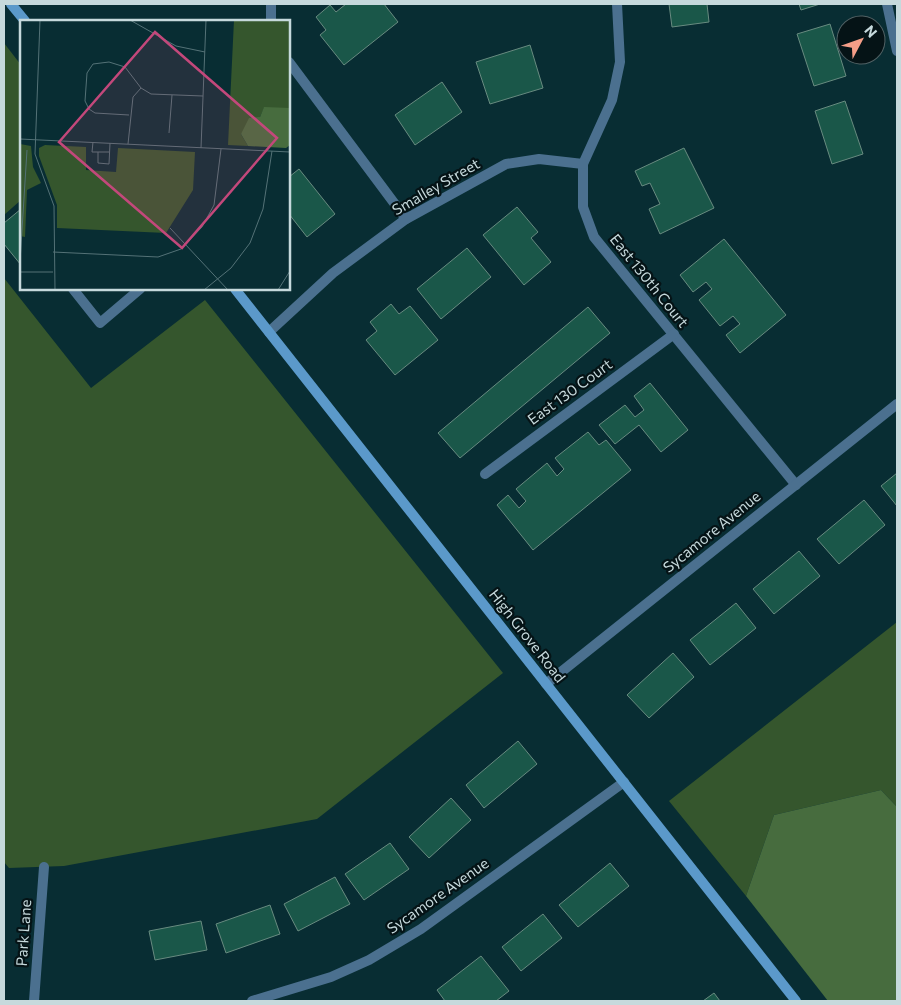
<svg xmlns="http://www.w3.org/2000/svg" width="901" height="1005" font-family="Commissioner,sans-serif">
	<rect width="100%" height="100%" fill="#082d33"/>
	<!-- green -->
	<g fill="#35562d">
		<polygon points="4,43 21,65 21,200 4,215"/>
		<polygon points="4,278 91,388 205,300 503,673 317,819 64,866 9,868 4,862"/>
		<polygon points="897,622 897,807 881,790 774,815 746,896 669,801"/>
	</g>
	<!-- forest -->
	<polygon fill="#476c3e" points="881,790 897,807 897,1001 828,1001 746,896 774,815"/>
	<!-- building -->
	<g fill="#1a5749" stroke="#688b80">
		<polygon points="346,4 384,4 398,22 344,65 320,35 326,30 316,17 330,5 336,12"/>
		<polygon points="669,4 707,4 709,22 672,27"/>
		<polygon points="799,4 820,4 801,10"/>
		<polygon points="830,24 846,76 814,86 797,34"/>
		<polygon points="530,45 543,88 490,104 476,62"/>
		<polygon points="442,82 462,112 415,145 395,115"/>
		<polygon points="845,101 863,154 832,164 815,111"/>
		<polygon points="684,148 714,208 660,234 649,209 660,204 650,183 642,186 635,171"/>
		<polygon points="299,169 335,214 307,237 289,214 289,177"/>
		<polygon points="517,207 538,232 531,238 551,262 524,285 483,235"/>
		<polygon points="21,209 21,265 4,244 4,223"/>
		<polygon points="724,239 786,315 740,353 726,335 740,324 733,316 720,326 699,300 712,289 706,282 693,292 680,275"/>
		<polygon points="467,248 491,277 441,319 417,289"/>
		<polygon points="391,304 399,314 410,306 438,340 395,375 366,340 377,331 370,322"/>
		<polygon points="588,307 610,333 460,458 438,433"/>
		<polygon points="650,383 688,430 661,452 639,425 615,444 599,425 625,405 635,417 644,410 634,396"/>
		<polygon points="588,432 599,445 606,440 631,470 533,550 497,505 508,495 519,508 526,501 516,489 547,463 557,476 564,469 555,458"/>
		<polygon points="897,473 897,506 881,486"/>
		<polygon points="864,500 885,525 839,564 817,539"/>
		<polygon points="799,551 820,576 774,614 753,589"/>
		<polygon points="736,603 756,628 710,665 690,640"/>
		<polygon points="673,653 694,677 649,718 627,695"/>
		<polygon points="518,741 537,764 484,808 466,785"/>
		<polygon points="451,798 471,820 429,858 409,837"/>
		<polygon points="390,843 409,869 364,900 345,874"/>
		<polygon points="610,863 629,886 578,927 559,905"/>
		<polygon points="335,877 350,904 298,931 284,904"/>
		<polygon points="270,905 280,934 226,953 216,924"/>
		<polygon points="543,914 562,938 521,971 502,947"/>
		<polygon points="201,921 207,950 155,960 149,931"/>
		<polygon points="481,956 509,991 496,1001 445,1001 437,990"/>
		<polygon points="714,993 720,1001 703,1001"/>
	</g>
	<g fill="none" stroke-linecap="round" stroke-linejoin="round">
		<!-- service -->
		<polyline stroke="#4b708f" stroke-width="10" points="73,289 100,323 140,289"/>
		<!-- minor -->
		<g stroke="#4b708f" stroke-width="10">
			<polyline points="617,4 620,62 612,100 583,164 583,207 594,237 796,485"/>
			<polyline points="887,4 897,51"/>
			<polyline points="271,21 271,4"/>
			<polyline points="289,62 406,219"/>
			<polyline points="269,332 333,273 406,219 506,164 539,159 583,164"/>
			<polyline points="485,474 674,334"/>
			<polyline points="546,684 897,404"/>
			<polyline points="34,1001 44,867"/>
			<polyline points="252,1001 331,977 369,960 421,929 624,782"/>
		</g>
		<!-- secondary -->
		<g stroke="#5b99ca" stroke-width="10">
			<polyline points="11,4 25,21"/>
			<polyline points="235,289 796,1001"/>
		</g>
	</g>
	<g text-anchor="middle" stroke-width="4.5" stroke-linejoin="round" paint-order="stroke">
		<!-- street labels -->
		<g font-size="15" fill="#c6d9dc" stroke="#051316">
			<text transform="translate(436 187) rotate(-30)" y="5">Smalley Street</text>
			<text transform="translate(649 281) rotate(51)" y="5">East 130th Court</text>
			<text transform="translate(570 392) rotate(-36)" y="5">East 130 Court</text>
			<text transform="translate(712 532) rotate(-39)" y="5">Sycamore Avenue</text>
			<text transform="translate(527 636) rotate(52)" y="5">High Grove Road</text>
			<text transform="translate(438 896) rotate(-35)" y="5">Sycamore Avenue</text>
			<text transform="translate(24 933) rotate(-86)" y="5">Park Lane</text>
		</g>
	</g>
	<!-- overview -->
	<g transform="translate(20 20)">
		<rect width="270" height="270" fill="#082d33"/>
		<path d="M 214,0 L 270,0 L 270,88 L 244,88 L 240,97 L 221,114 L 228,126 L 208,125 ZM 0,124 L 11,126 L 13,147 L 21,163 L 7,170 L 5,217 L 0,216 ZM 25,125 L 66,127 L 66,150 L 96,152 L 98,128 L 175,132 L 173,170 L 146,213 L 37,208 L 37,185 L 19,136 L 19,128 Z" fill="#35562d"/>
		<path d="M 244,87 L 270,88 L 270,125 L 266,128 L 228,126 L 221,114 L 229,98 L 240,97 Z" fill="#476c3e"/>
		<path fill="none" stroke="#547277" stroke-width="1" d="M 20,0 L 15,134 L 34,186 L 35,270M 110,0 L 156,26 L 185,32M 109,95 L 75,93 L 69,89 L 65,81 L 67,53 L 73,44 L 89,42 L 105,47 L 121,68 L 131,74 L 183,76M 149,113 L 152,75M 0,119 L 270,132M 73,122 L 72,132 L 89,132M 108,124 L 113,77 L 121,68M 181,128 L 186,0M 78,132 L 78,143 L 89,144 L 90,123M 150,208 L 208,270M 33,232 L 138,237 L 161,229 L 182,207 L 194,185 L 201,129M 0,242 L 7,130M 0,252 L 33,252M 184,270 L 211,248 L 230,223 L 243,189 L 252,131M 258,270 L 270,251"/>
		<path fill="#c3487b" fill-opacity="0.15" stroke="#c3487b" stroke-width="2.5" d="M 135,12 L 257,118 L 162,228 L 39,122 Z"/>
		<rect width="270" height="270" fill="none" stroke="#c6d9dc" stroke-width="2.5"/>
	</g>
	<!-- border -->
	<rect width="901" height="1005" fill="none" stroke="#c6d9dc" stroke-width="10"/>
	<!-- north arrow -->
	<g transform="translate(861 40) rotate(49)"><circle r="24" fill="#051316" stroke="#526265"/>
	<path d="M0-4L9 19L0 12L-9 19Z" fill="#f49e88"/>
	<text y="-8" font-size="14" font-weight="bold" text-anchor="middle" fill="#c6d9dc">N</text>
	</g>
</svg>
